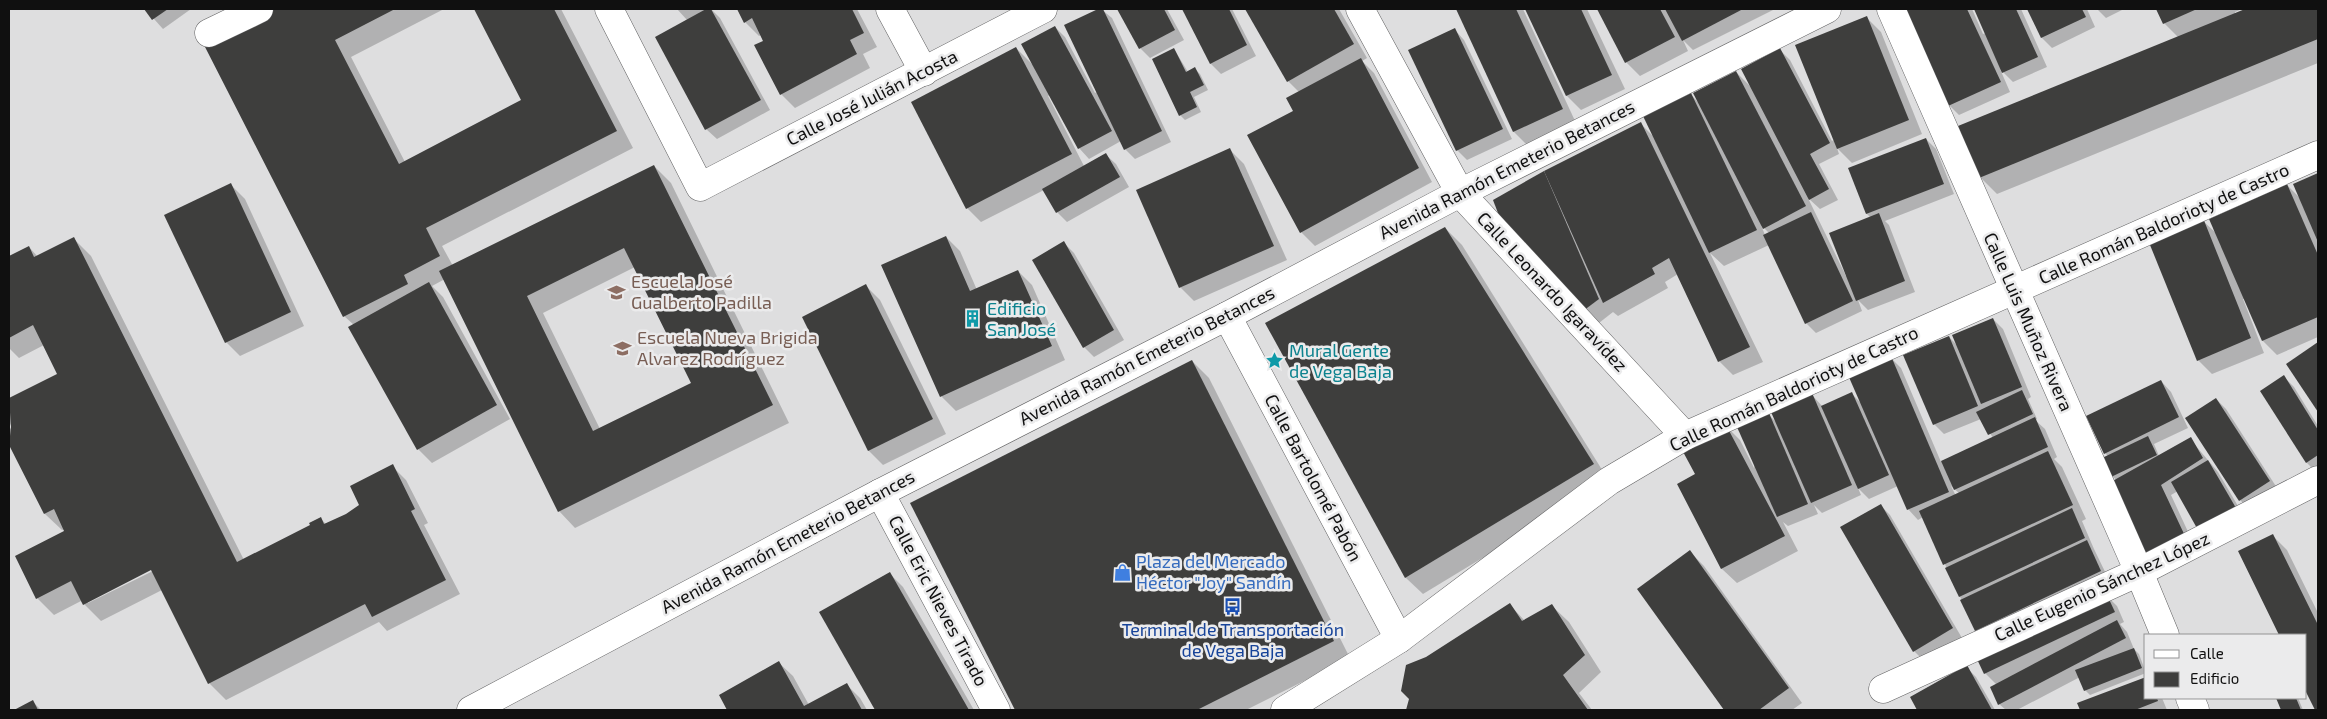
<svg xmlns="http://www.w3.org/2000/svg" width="2327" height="719" font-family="'Exo 2',sans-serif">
	<rect width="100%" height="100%" fill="#dededf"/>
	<!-- shadow -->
	<g fill="#0003" fill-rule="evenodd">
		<polygon points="145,9 191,9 163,29"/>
		<path d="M 277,9 L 444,9 L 351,57 L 405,162 L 523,101 L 475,9 L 561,9 L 633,148 L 442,246 L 453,266 L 654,166 L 671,183 L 789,423 L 575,528 L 559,511 L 445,279 L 432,286 L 443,297 L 510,419 L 432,463 L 418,449 L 354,325 L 344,316 L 206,45 ZM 635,267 L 693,383 L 600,429 L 543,313 Z"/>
		<polygon points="677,9 711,9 720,18 770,110 717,139 706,129 687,20"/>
		<polygon points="738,9 857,9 877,47 863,54 870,68 795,108 781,94 761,35 759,36 745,22"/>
		<polygon points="1101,9 1112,18 1171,142 1135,159 1125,149 1121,141 1089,159 1079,148 1050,95 1048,96 1084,166 1105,154 1116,164 1129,187 1067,222 1057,212 1044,190 981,222 967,208 1016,48 1033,65 1055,27 1065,37 1095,93 1097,92 1065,25"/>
		<polygon points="1118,9 1167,9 1184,40 1150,58 1140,48"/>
		<polygon points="1183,9 1232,9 1256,56 1221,74 1211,64"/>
		<polygon points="1247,9 1339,9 1367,58 1362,61 1374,73 1432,182 1315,246 1301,232 1295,112 1299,92 1288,81"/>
		<polygon points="1457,9 1523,9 1576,123 1528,146 1514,132"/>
		<polygon points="1526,9 1587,9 1625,89 1581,110 1567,96"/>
		<polygon points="1598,9 1775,9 1693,50 1683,40 1688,51 1640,76 1626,62"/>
		<polygon points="1906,9 1972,9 1983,34 1986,33 1975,9 2021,9 2047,67 2013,82 2000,69 2010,92 1959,115 1949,105"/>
		<polygon points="2028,9 2087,9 2095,27 2052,48 2042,38"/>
		<polygon points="2097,9 2124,9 2106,18"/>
		<polygon points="2158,9 2242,9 2235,12 2235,14 2248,9 2318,9 2318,63 1997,194 1980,177 2178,37 2164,23"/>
		<path d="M 1867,18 L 1881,32 L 1922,134 L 1852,163 L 1837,148 L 1839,154 L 1819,164 L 1838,200 L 1820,209 L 1808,198 L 1846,276 L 1848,275 L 1871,218 L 1867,214 L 1850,169 L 1926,139 L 1936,149 L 1954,194 L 1885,221 L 1889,225 L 1915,292 L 1868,310 L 1858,300 L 1862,311 L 1816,333 L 1806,323 L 1769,245 L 1724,266 L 1710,253 L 1763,362 L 1733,375 L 1719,361 L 1678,274 L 1665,282 L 1668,288 L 1618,316 L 1613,312 L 1590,330 L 1544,173 L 1640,123 L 1655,138 L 1690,94 L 1698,102 L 1736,72 L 1751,87 L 1780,50 L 1790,60 L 1832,141 L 1834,140 ZM 1761,225 L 1769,233 L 1765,235 Z"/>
		<polygon points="1454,29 1464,40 1512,139 1467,160 1457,150"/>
		<polygon points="1174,49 1188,72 1195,69 1200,74 1208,90 1194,97 1201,112 1185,120 1180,115"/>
		<polygon points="1230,150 1244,164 1287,260 1194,301 1180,287"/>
		<polygon points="2317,174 2318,337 2277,355 2263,341 2245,299 2243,299 2264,353 2212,374 2198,360 2202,220 2217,234 2287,185 2300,198"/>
		<polygon points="231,185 245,199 304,326 240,356 226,342"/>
		<polygon points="1445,228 1462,245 1609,481 1423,594 1406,578 1266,324"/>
		<polygon points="946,237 960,251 977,290 1018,271 1032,285 1065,360 956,411 942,397 883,266"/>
		<path d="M 74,239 L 91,256 L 244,560 L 311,526 L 320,518 L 327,525 L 361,506 L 392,466 L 406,480 L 428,523 L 424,525 L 460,594 L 387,631 L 379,622 L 226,700 L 209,683 L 162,590 L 101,621 L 81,601 L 54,615 L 37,598 L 17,557 L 66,532 L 65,529 L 62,530 L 45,514 L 9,442 L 9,429 L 12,428 L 9,421 L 9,400 L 59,375 L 44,345 L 19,358 L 9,348 L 9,257 L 29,247 L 38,257 ZM 156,566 L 157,569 L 88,603 L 88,601 Z"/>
		<polygon points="1064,243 1074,253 1124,340 1094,357 1084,347"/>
		<polygon points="866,286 880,300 946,434 883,465 869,451 804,317"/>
		<path d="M 1993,319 L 2003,329 L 2031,397 L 2028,399 L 2037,419 L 2035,420 L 2045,429 L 2057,457 L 2054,459 L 2062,467 L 2086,519 L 2082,521 L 2094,549 L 2110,582 L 1986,641 L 1976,631 L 1923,517 L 1918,520 L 1908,509 L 1898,486 L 1869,499 L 1858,488 L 1861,495 L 1822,513 L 1814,505 L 1818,514 L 1788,526 L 1783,522 L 1798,551 L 1737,583 L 1722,569 L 1679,484 L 1696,475 L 1726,426 L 1740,440 L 1754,468 L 1769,415 L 1777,423 L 1812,395 L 1823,407 L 1852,394 L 1862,404 L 1891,358 L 1901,368 L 1941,462 L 1993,438 L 1981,419 L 1944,434 L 1934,424 L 1949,337 L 1959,347 ZM 1951,486 L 1960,494 L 1956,496 Z"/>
		<polygon points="2318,344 2318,409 2287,364"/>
		<polygon points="1192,361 1209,378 1350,658 1246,710 1016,710 912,503"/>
		<polygon points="2284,377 2294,387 2318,426 2317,473 2307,463"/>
		<polygon points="2161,381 2171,392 2188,428 2154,444 2159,456 2190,439 2218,472 2245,518 2178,491 2171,495 2196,549 2112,476 2108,456 2105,453"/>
		<polygon points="2216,399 2226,409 2279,491 2250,510 2240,500"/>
		<polygon points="1880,505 1890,515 1962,638 1924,661 1914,651"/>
		<polygon points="2273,536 2287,550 2318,613 2318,710 2316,710 2306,689 2306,635 2280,635 2239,552"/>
		<polygon points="1690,552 1704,566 1802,703 1792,710 1726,710 1639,589"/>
		<polygon points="889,573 903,587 974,710 877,710 820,612"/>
		<polygon points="2107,596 2117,606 2124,622 2120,624 2127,632 2134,649 2139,654 2146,673 2090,695 2085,690 2080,677 2017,710 2006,710 1999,704 1997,685 1985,673 1977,657"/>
		<polygon points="1510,605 1525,621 1552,606 1569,622 1601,672 1579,693 1592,710 1408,710 1426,658"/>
		<polygon points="778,662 793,676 809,705 846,684 860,698 867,710 729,710 720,695"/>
		<polygon points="1966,667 1976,677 1995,710 1919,710 1911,697"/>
		<polygon points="2146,698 2162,698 2167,710 2081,710 2079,704"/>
		<polygon points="2277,698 2298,698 2303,710 2282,710"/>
		<polygon points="33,702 41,710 17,710"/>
	</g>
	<!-- building -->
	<g fill="#3e3e3d" fill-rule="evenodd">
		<polygon points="144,9 168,9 152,20"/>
		<polygon points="274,9 395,9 335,40 399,164 521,100 474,9 554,9 617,131 426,228 440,256 404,275 408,284 343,317 204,45"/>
		<polygon points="706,9 711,9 761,100 705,130 655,37"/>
		<polygon points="737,9 852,9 864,33 850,40 857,54 780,95 754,45 763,41 752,18 744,23"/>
		<polygon points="1098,9 1103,9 1162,131 1124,150 1064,25"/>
		<polygon points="1117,9 1164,9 1175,30 1139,49"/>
		<polygon points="1182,9 1229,9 1247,45 1210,64"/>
		<polygon points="1245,9 1334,9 1354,44 1287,82"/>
		<polygon points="1456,9 1516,9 1563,109 1513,132"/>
		<polygon points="1525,9 1581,9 1612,75 1566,96"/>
		<polygon points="1597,9 1660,9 1675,37 1625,63"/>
		<polygon points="1665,9 1743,9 1682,41"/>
		<polygon points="1904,9 1967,9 2001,82 1948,106"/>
		<polygon points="1974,9 2016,9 2038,57 2002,73"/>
		<polygon points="2027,9 2082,9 2086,17 2041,38"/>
		<polygon points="2156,9 2197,9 2163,24"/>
		<polygon points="2245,9 2318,9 2318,39 1979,178 1958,126"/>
		<polygon points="1867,16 1909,120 1837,149 1795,45"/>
		<polygon points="1055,26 1112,131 1078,149 1021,44"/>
		<polygon points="1455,28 1503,129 1456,151 1408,50"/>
		<polygon points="1016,47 1072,154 966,209 911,102"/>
		<polygon points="1174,48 1186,72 1195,67 1204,85 1190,92 1197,107 1179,116 1152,59"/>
		<polygon points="1780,48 1830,143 1810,154 1829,189 1809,200 1741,69"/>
		<polygon points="1361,58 1419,168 1300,233 1247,135 1293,111 1286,98"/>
		<polygon points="1736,71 1806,206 1763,229 1693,93"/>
		<polygon points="1691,93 1757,230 1709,253 1643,116"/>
		<polygon points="1641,122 1750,347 1718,362 1669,258 1652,268 1655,274 1603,303 1544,171"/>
		<polygon points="1926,138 1944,184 1866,214 1848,168"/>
		<polygon points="1230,148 1274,246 1179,288 1136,190"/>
		<polygon points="1106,153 1120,177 1056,213 1042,189"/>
		<path d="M 654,165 L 773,405 L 558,512 L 439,271 ZM 624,248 L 691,383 L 593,431 L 527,296 Z"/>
		<polygon points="1544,171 1599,299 1575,317 1509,242 1493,200"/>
		<polygon points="2318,173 2318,242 2293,184"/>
		<polygon points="231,183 291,312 225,343 164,215"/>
		<polygon points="2287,184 2318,255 2318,317 2262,341 2209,219"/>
		<polygon points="1811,212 1853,301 1805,324 1763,235"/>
		<polygon points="1879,213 1905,281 1856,301 1829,233"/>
		<polygon points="2203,218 2251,338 2197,361 2148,240"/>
		<polygon points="1445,227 1594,464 1405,578 1265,323"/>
		<polygon points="946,236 970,291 1018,270 1052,346 940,397 881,265"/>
		<polygon points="74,237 237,562 310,525 309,523 321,517 324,524 346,514 359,505 350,486 393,464 415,509 411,511 446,580 372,617 365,604 208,684 151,570 83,605 71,581 36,599 15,556 64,531 54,509 44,514 9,445 11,427 9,398 57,374 33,325 9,338 9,256 29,246 34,257"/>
		<polygon points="1064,241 1114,330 1083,348 1032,260"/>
		<polygon points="429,282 497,405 417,450 348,327"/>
		<polygon points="866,284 933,419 868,451 802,317"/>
		<polygon points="1993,318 2022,387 1981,404 1952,335"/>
		<polygon points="1949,336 1978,406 1933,425 1903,355"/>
		<polygon points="2318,342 2318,412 2286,364"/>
		<polygon points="1891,356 1949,492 1907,510 1848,375"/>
		<polygon points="1192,360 1334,641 1197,710 1015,710 910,503"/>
		<polygon points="2284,375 2318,430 2318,455 2306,463 2260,391"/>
		<polygon points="2161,380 2179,417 2104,454 2086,416"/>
		<polygon points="2022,390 2033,414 1988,435 1976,412"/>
		<polygon points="1852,392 1889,475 1858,489 1821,406"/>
		<polygon points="1812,393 1852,485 1811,503 1771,412"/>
		<polygon points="2216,398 2270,481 2239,501 2185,418"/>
		<polygon points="1769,413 1808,504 1777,517 1737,427"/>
		<polygon points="2035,417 2048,447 1954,490 1941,461"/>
		<polygon points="1726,425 1785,536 1721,569 1677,484 1695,474 1681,448"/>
		<polygon points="2148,436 2157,455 2111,477 2102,458"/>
		<polygon points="2191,437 2203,458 2161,485 2186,538 2144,562 2109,483"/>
		<polygon points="2048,451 2073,505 1943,565 1919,511"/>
		<polygon points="2208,460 2236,508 2198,530 2171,482"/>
		<polygon points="1881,504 1953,628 1913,652 1840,527"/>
		<polygon points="2072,508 2085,538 1959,597 1945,568"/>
		<polygon points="2273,534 2318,625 2318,710 2315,710 2306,692 2306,635 2279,635 2238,551"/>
		<polygon points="2087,540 2101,571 1975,631 1960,600"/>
		<polygon points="1690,550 1789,688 1759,710 1724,710 1637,589"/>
		<polygon points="890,572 969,710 875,710 819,612"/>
		<polygon points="2107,595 2115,612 1984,674 1976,657"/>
		<polygon points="1510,603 1522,621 1552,604 1585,655 1563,675 1588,710 1406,710 1409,699 1401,691 1406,665 1426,657"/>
		<polygon points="2117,620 2126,638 1998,705 1990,687"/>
		<polygon points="2134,648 2142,668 2084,691 2075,670"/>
		<polygon points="779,661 804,706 847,683 862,710 727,710 719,695"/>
		<polygon points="1967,665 1992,710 1917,710 1910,697"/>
		<polygon points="2146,677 2146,698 2157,698 2158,701 2135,710 2080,710 2077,703"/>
		<polygon points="2276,698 2296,698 2301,710 2281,710"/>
		<polygon points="33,700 38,710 14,710"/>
	</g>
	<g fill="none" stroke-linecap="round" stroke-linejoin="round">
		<defs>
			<g id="street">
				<polyline points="609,9 700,187 1043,9"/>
				<polyline points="890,9 924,72"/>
				<polyline points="1360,9 1460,193 1685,436"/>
				<polyline points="1891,9 2139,572 2165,635"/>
				<polyline points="209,33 259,9"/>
				<polyline points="1227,316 1399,639"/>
				<polyline points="880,493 996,710"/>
				<polyline points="1883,689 2139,572 2318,480"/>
				<polyline points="2190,698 2195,710"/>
			</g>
			<g id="secondary">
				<polyline points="471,710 880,493 1227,316 1460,193 1827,9"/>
				<polyline points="1285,710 1399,639 1609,481 1685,436 2318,155"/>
			</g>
		</defs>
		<!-- street casing -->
		<use href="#street" stroke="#616162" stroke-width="29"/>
		<!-- secondary casing -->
		<use href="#secondary" stroke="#616162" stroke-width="29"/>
		<!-- street -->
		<use href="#street" stroke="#fff" stroke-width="28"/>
		<!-- secondary -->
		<use href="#secondary" stroke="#fff" stroke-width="28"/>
	</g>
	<!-- icons -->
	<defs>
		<symbol id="school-bare" viewBox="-9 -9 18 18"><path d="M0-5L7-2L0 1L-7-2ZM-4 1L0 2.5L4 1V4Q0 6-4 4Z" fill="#8d6e63" stroke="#ebebec" stroke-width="2.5" paint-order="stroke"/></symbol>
		<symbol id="building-bare" viewBox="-9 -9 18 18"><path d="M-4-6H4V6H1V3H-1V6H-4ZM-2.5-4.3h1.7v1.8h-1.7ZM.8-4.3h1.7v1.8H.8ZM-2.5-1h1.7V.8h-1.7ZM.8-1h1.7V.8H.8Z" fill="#0f9aa8" stroke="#ebebec" stroke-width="2.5" paint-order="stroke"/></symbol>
		<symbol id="sight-bare" viewBox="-9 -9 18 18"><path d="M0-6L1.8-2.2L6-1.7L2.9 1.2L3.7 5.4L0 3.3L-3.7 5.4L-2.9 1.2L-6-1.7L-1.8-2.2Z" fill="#0f9aa8" stroke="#ebebec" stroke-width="2.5" paint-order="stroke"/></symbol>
		<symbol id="shop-bare" viewBox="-9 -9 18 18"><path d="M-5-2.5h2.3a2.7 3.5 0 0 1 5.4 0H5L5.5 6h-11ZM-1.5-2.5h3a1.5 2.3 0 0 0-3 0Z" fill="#3f7fe0" stroke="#ebebec" stroke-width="2.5" paint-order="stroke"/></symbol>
		<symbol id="bus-bare" viewBox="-9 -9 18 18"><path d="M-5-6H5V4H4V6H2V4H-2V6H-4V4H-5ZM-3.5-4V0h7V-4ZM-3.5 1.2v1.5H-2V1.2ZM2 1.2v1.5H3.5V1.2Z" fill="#1a4fb4" stroke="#ebebec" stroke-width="2.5" paint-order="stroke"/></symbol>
	</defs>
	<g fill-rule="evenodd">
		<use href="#school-bare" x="604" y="280" width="25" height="25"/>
		<use href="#building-bare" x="960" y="306" width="25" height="25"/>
		<use href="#school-bare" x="610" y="336" width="25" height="25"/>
		<use href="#sight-bare" x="1262" y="348" width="25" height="25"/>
		<use href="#shop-bare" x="1110" y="560" width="25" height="25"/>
		<use href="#bus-bare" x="1220" y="594" width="25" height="25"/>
	</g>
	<g text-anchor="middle" stroke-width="5" stroke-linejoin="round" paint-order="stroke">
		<!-- street labels -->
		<g font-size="18" fill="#101010" stroke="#ebebec">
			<text transform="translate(872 98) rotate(-27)" y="6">Calle José Julián Acosta</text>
			<text transform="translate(1507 170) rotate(-27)" y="6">Avenida Ramón Emeterio Betances</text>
			<text transform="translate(2164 224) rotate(-24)" y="6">Calle Román Baldorioty de Castro</text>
			<text transform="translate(1552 292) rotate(47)" y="6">Calle Leonardo Igaravídez</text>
			<text transform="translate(2028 322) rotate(66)" y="6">Calle Luis Muñoz Rivera</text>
			<text transform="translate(1147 356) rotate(-27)" y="6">Avenida Ramón Emeterio Betances</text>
			<text transform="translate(1794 389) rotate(-25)" y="6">Calle Román Baldorioty de Castro</text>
			<text transform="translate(1313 478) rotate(62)" y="6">Calle Bartolomé Pabón</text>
			<text transform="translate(788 542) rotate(-28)" y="6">Avenida Ramón Emeterio Betances</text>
			<text transform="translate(2102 587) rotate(-25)" y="6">Calle Eugenio Sánchez López</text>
			<text transform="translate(938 601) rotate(62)" y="6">Calle Eric Nieves Tirado</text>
		</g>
		<!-- education labels -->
		<g font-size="18" fill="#785e54" stroke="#ebebec" text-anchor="start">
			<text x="631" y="288">Escuela José<tspan x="631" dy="21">Gualberto Padilla</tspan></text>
			<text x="637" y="344">Escuela Nueva Brigida<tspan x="637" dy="21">Alvarez Rodríguez</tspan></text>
		</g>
		<!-- culture labels -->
		<g font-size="18" fill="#0d838f" stroke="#ebebec" text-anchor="start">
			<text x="987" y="315">Edificio<tspan x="987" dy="21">San José</tspan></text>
			<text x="1289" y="357">Mural Gente<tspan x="1289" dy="21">de Vega Baja</tspan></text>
		</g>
		<!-- shop labels -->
		<g font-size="18" fill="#366cbe" stroke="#ebebec" text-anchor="start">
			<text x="1136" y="568">Plaza del Mercado<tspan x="1136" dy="21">Héctor "Joy" Sandín</tspan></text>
		</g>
		<!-- transit labels -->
		<g font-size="18" fill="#164399" stroke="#ebebec">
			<text x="1233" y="636">Terminal de Transportación<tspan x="1233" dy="21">de Vega Baja</tspan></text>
		</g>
	</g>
	<!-- border -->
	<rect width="2327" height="719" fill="none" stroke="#101010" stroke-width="20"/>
	<!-- legend -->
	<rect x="2144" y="634" width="162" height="65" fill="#ebebec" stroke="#939394"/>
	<rect x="2154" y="650" width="25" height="8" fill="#ffffff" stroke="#939394"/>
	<text x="2190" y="659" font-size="15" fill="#101010">Calle</text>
	<rect x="2154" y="672" width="25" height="15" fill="#3e3e3d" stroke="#939394"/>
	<text x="2190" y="684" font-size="15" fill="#101010">Edificio</text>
</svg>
